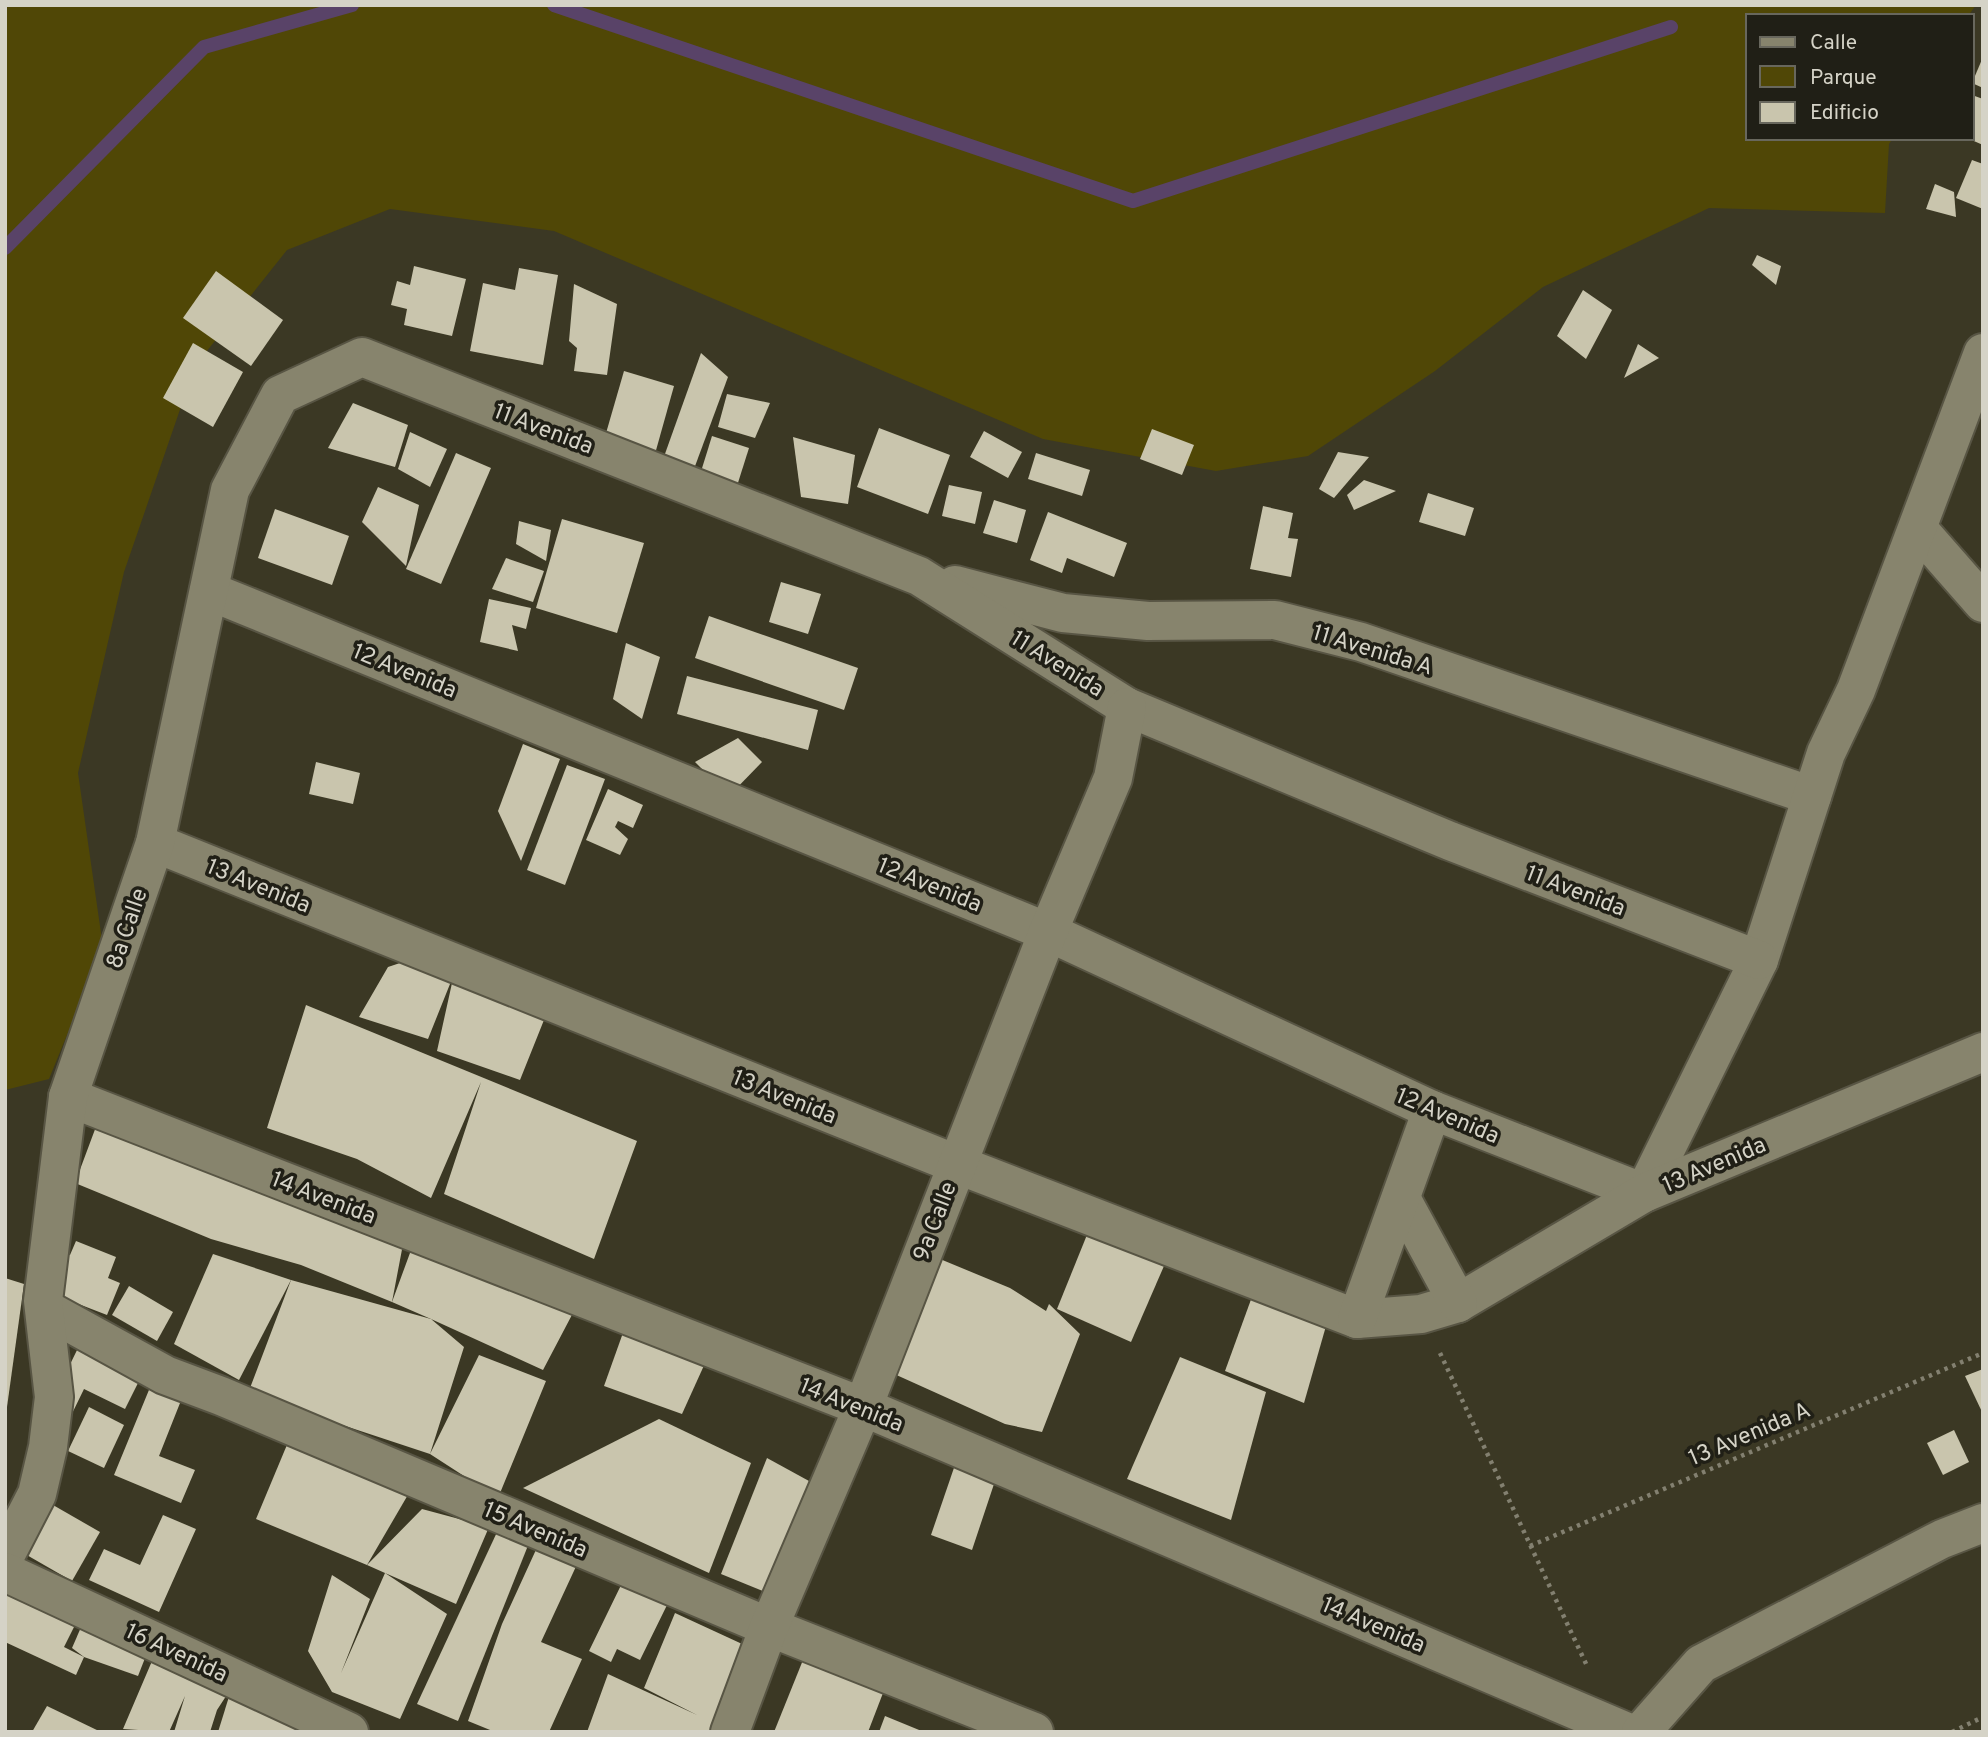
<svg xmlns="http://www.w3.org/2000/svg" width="1988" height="1737" font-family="Overpass,sans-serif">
	<rect width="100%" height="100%" fill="#3b3824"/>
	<!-- green -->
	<polygon fill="#504706" points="5,5 1976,5 1968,16 1748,16 1748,138 1893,138 1889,144 1885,213 1709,208 1543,287 1435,371 1308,456 1216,471 1043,439 554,231 390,209 287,250 195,366 124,572 78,773 103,947 49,1079 5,1090"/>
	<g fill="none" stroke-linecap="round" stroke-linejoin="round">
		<!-- stream -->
		<g stroke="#594368" stroke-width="14">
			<polyline points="554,5 1133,201 1671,27"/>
			<polyline points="5,248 204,47 352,5"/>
		</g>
	</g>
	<!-- building -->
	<g fill="#c9c5ad">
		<polygon points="1983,57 1983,88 1972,83"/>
		<polygon points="1972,95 1983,99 1983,145 1967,138 1972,138"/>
		<polygon points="1972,160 1983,164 1983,209 1956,198"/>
		<polygon points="1935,184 1954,192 1956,217 1926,209"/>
		<polygon points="1757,255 1781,266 1776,285 1752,265"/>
		<polygon points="414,266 466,279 452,336 404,325 407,309 391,305 397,281 410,285"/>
		<polygon points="519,268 558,275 543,365 470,351 483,283 515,290"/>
		<polygon points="216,271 283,320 251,366 183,318"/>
		<polygon points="574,284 617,304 607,375 574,371 577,348 569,341"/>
		<polygon points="1583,290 1612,310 1586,359 1557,336"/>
		<polygon points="193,343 243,372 213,427 163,398"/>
		<polygon points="1638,344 1659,358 1624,378"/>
		<polygon points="701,353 728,377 691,477 661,465"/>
		<polygon points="624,371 674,386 653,461 602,447"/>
		<polygon points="727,394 770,403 755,438 718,427"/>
		<polygon points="353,403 408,425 395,467 328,448"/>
		<polygon points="879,428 950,455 928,514 857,487"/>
		<polygon points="1152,429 1194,445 1182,475 1140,459"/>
		<polygon points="984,431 1022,452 1008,478 970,457"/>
		<polygon points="410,432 447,449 430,487 398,469"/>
		<polygon points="712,436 749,448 736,489 699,478"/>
		<polygon points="793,437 855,455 848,504 801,497"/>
		<polygon points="1338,452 1369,457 1334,498 1319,489"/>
		<polygon points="456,453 491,468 441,584 406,569"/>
		<polygon points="1036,453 1090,470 1082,496 1028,479"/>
		<polygon points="1364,480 1396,491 1354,510 1347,495"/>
		<polygon points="949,485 982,492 975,524 942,516"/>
		<polygon points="378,487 419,505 406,566 362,522"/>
		<polygon points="1428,493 1474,508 1465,536 1419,522"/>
		<polygon points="994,500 1026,510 1017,543 983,533"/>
		<polygon points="1263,506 1293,513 1288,538 1298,539 1291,577 1250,569"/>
		<polygon points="275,509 349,536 332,585 258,558"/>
		<polygon points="1048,512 1127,543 1114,577 1067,558 1062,573 1030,560"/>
		<polygon points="562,519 644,543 617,633 536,608"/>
		<polygon points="519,521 551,530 546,561 516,544"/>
		<polygon points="506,558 544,571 533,602 492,589"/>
		<polygon points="781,582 821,594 808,634 769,622"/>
		<polygon points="489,599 531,608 526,629 512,625 518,651 480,642"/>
		<polygon points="709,616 858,668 844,710 695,658"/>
		<polygon points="626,643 660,657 642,719 613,699"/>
		<polygon points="687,676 818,710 808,750 677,714"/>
		<polygon points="738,738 762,762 729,796 695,762"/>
		<polygon points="523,744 560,759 521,861 498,811"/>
		<polygon points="316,762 360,773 353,804 309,794"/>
		<polygon points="567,765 605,779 565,885 527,870"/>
		<polygon points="608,789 643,805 633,828 618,821 615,827 628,839 620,855 586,840"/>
		<polygon points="415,958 548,1010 520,1080 437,1051 454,974 428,1039 359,1017 388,967"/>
		<polygon points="306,1005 637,1141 594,1259 444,1194 481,1082 431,1198 357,1159 267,1128"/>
		<polygon points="97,1124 404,1239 392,1302 301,1265 211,1239 75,1183"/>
		<polygon points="1093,1220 1167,1259 1131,1342 1057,1309"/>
		<polygon points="76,1241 116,1257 108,1278 120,1283 107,1315 63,1298 56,1249 70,1255"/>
		<polygon points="414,1242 574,1311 543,1370 431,1319 464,1347 430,1454 479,1355 546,1381 498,1498 430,1454 303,1412 250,1388 291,1280 431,1319 392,1302"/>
		<polygon points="213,1254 291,1280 239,1380 174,1344"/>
		<polygon points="940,1259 1010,1288 1046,1311 1049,1304 1080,1334 1042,1432 1005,1424 892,1373"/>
		<polygon points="5,1278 24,1284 7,1407 5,1407"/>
		<polygon points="1257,1283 1330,1312 1304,1403 1225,1371"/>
		<polygon points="129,1286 173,1312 157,1341 112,1315"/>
		<polygon points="624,1330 706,1361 682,1414 604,1386"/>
		<polygon points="79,1346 141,1377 125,1409 84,1389 64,1430 59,1387"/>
		<polygon points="1180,1357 1266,1392 1231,1520 1127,1479"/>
		<polygon points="1983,1369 1983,1414 1965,1376"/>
		<polygon points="151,1385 182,1398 159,1456 195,1470 181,1503 114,1475"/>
		<polygon points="89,1407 124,1425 104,1468 68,1451"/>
		<polygon points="659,1419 751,1463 709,1573 523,1488"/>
		<polygon points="1954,1430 1969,1462 1943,1475 1927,1443"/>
		<polygon points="289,1440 409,1493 367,1565 256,1519"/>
		<polygon points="767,1458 809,1481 770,1594 721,1574"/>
		<polygon points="957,1459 998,1472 972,1550 931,1535"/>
		<polygon points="53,1505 100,1532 72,1581 25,1554"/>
		<polygon points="422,1509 489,1527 456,1604 385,1573 447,1614 400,1719 332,1692 308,1651 332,1575 370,1599 341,1673 385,1573 367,1565"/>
		<polygon points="163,1515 196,1529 159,1612 89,1580 104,1549 140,1565"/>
		<polygon points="498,1530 529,1543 458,1721 417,1704"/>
		<polygon points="540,1541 579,1560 541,1642 582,1659 549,1732 495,1732 468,1721 502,1624"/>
		<polygon points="624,1579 669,1601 640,1660 617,1649 611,1662 589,1651"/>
		<polygon points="5,1590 76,1623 64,1647 84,1657 76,1675 5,1642"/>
		<polygon points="675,1613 753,1649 721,1732 587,1732 608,1674 697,1715 644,1688"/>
		<polygon points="82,1625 147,1653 138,1676 84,1657 72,1648"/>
		<polygon points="155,1654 232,1687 217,1710 210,1732 174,1732 185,1696 169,1732 123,1729"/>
		<polygon points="803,1660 883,1693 868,1732 774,1732"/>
		<polygon points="232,1687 312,1732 218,1732"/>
		<polygon points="47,1706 101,1732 32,1732"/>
		<polygon points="885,1716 924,1732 879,1732"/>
	</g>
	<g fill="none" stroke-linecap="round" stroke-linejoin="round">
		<defs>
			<g id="minor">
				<polyline points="1919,530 1983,603"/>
				<polyline points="955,585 1063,613 1148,621 1275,620 1361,642 1812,796"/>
				<polyline points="209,591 1048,932 1432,1110 1644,1193 1759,960 1826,753 1856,690 1983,353"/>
				<polyline points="155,843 956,1164 1357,1319 1421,1314 1458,1303 1644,1193 1983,1052"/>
				<polyline points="68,1097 863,1407 1627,1732"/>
				<polyline points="1401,1198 1458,1303"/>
				<polyline points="45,1309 165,1375 221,1396 769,1627 1034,1732"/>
				<polyline points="1357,1319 1432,1110"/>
				<polyline points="5,1556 37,1494 48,1447 54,1397 43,1301 68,1097 155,843 230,490 280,395 362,357 919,576 1127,707 1450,841 1759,960"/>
				<polyline points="5,1572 349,1732"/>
				<polyline points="730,1732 769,1627 863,1407 1048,932 1113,778 1127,707"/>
				<polyline points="1641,1732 1701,1664 1942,1539 1983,1523"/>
			</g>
		</defs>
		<!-- minor casing -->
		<use href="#minor" stroke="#585544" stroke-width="42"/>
		<!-- path -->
		<g stroke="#838070" stroke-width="4.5" stroke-dasharray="3.5 5" stroke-linecap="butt">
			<polyline points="1440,1353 1588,1668"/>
			<polyline points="1530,1546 1983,1353"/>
			<polyline points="1952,1732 1983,1717"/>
		</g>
		<!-- minor -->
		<use href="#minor" stroke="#87846d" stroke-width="38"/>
	</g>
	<g text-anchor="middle" stroke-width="7" stroke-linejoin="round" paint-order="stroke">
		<!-- street labels -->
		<g font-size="23" fill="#d5d3c7" stroke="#201f16">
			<text transform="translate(544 428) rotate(21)" y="8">11 Avenida</text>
			<text transform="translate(1373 649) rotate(17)" y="8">11 Avenida A</text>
			<text transform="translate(1058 663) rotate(32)" y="8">11 Avenida</text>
			<text transform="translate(405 670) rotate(22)" y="8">12 Avenida</text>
			<text transform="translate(930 884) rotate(22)" y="8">12 Avenida</text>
			<text transform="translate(259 885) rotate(22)" y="8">13 Avenida</text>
			<text transform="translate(1576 890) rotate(21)" y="8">11 Avenida</text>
			<text transform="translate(126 928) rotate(-71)" y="8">8a Calle</text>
			<text transform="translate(785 1096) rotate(22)" y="8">13 Avenida</text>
			<text transform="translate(1448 1115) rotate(23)" y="8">12 Avenida</text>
			<text transform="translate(1714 1164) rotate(-23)" y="8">13 Avenida</text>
			<text transform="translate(324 1197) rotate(21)" y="8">14 Avenida</text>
			<text transform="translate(934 1221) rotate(-69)" y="8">9a Calle</text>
			<text transform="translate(852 1404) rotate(22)" y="8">14 Avenida</text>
			<text transform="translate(1749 1433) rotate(-23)" y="8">13 Avenida A</text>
			<text transform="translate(536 1529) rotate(23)" y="8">15 Avenida</text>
			<text transform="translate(1374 1624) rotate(23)" y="8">14 Avenida</text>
			<text transform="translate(177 1652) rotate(25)" y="8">16 Avenida</text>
		</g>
	</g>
	<!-- border -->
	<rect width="1988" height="1737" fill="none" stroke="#d5d3c7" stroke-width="14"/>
	<!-- legend -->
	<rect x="1746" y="14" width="228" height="126" fill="#201f16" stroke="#68675d" stroke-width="2"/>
	<rect x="1760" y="37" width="35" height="10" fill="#87846d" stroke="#68675d" stroke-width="2"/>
	<text x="1810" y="49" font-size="21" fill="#d5d3c7">Calle</text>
	<rect x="1760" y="66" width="35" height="21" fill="#504706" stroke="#68675d" stroke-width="2"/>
	<text x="1810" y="84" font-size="21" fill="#d5d3c7">Parque</text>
	<rect x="1760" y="102" width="35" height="21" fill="#c9c5ad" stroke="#68675d" stroke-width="2"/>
	<text x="1810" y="119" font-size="21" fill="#d5d3c7">Edificio</text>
</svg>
